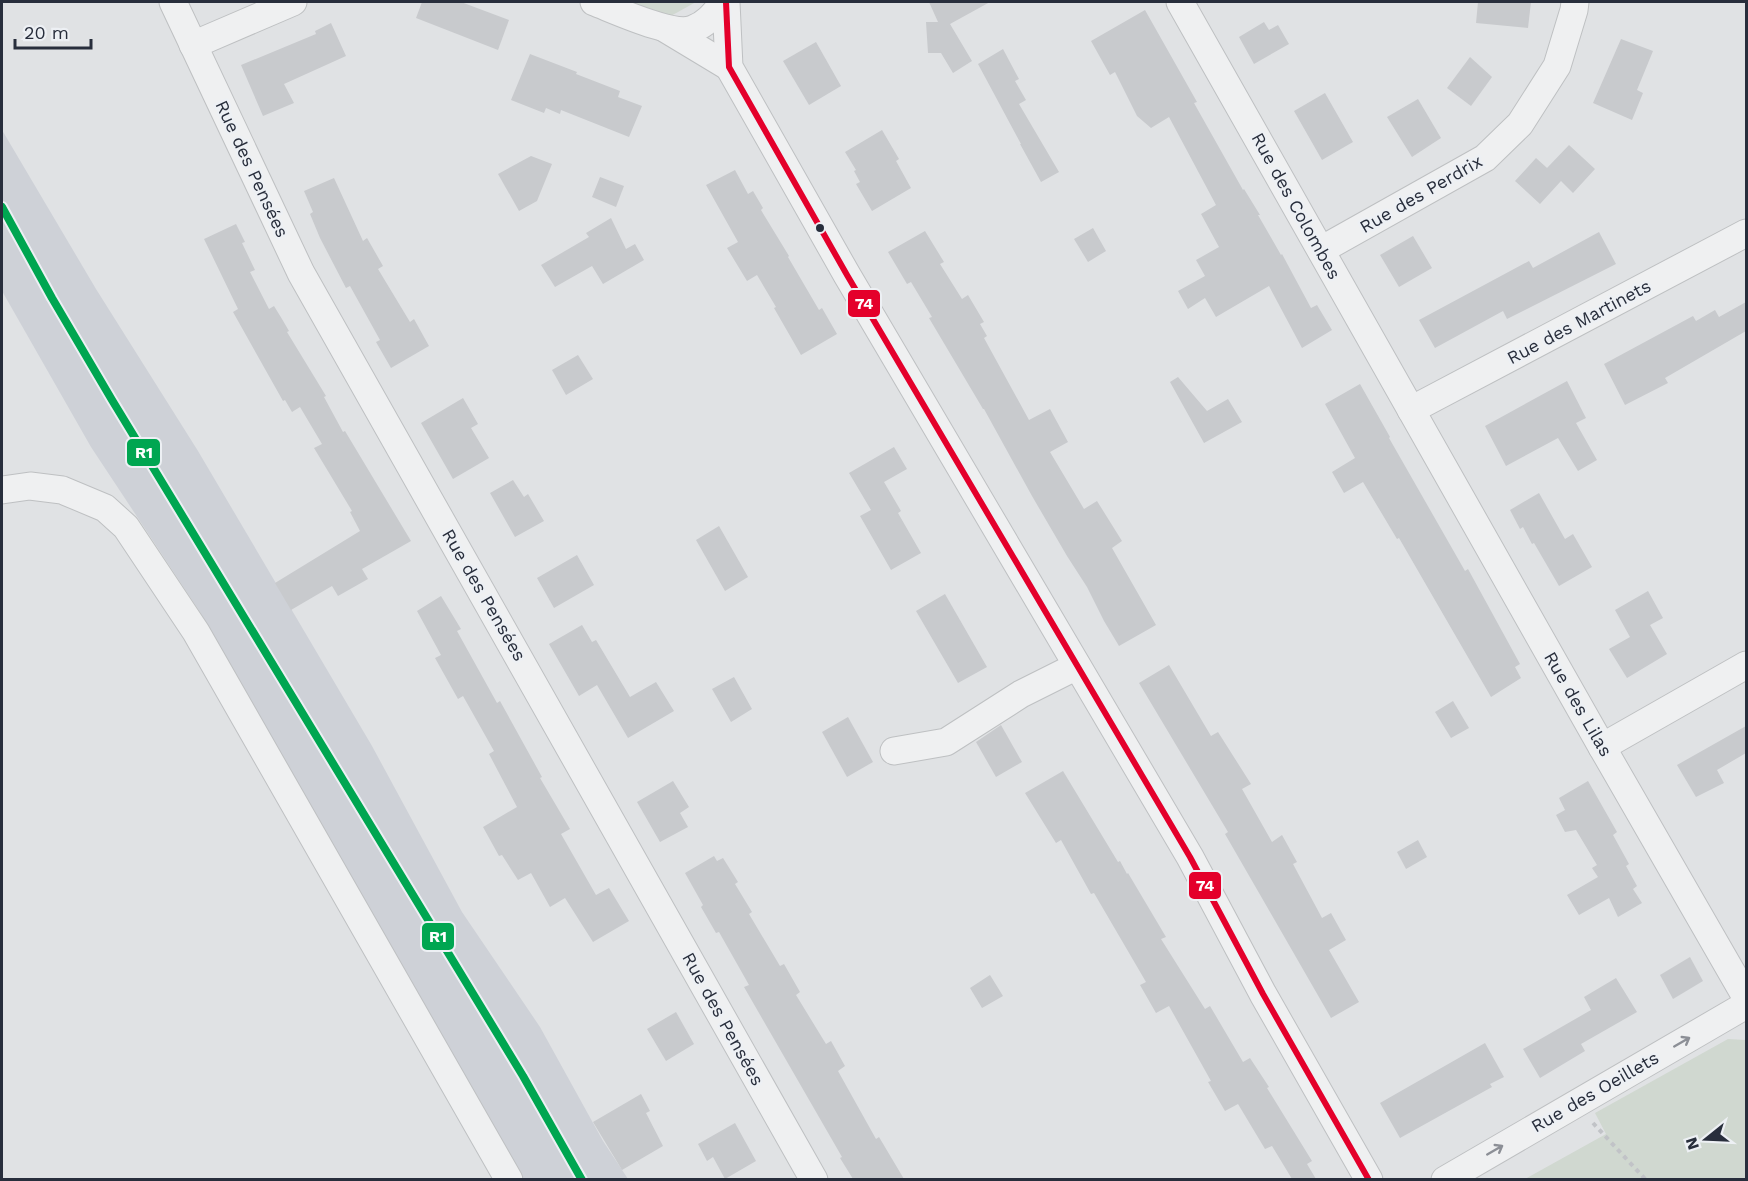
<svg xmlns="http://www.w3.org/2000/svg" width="1748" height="1181" font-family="'Work Sans',sans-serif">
	<rect width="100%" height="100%" fill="#e0e2e4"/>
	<!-- built -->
	<polygon fill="#ced1d7" points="2,130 96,289 198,451 372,746 462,912 540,1027 603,1141 628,1179 524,1179 200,612 91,447 2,291"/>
	<!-- green -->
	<g fill="#d0d8d0">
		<polygon points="631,2 696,2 669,17"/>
		<polygon points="1728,1039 1746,1040 1746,1179 1525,1179 1606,1134 1595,1113"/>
	</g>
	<!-- building -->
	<g fill="#c8cacd">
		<polygon points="422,2 461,2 509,20 498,50 416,18"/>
		<polygon points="929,2 990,2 950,24 972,61 953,73 941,53 928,53 926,22 938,22"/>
		<polygon points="1478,2 1531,2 1528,28 1476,23"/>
		<polygon points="1145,10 1197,102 1194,103 1243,190 1244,189 1260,215 1258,215 1281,255 1282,254 1311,308 1317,305 1332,330 1302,348 1269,286 1216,317 1205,298 1188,309 1178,291 1205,276 1196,260 1219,247 1201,214 1216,205 1169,117 1151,128 1137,116 1115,72 1110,75 1091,41"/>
		<polygon points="1264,22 1269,30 1278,25 1289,44 1254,64 1239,37"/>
		<polygon points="331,23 346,56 284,84 294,103 263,116 241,65 316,34 315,31"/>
		<polygon points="1621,39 1653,51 1637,90 1643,93 1632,120 1593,103"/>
		<polygon points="816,42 841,86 809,105 783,61"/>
		<polygon points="1003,49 1019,79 1015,81 1026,100 1019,104 1059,172 1041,182 1020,144 1021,144 978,64"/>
		<polygon points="530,54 577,72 576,74 620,91 618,97 642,106 629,137 561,110 560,114 546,108 544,113 511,100"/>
		<polygon points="1470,57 1492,77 1471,106 1447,88"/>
		<polygon points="1325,93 1353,142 1322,160 1294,111"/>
		<polygon points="1418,99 1441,138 1412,157 1387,117"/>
		<polygon points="882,130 899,159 896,161 911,188 872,211 856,184 860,182 854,171 856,170 845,152"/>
		<polygon points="1569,145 1595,169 1573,193 1561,181 1540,204 1515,181 1536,158 1556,176 1547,168"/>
		<polygon points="531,156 552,164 537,201 519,211 498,174"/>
		<polygon points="735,170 748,194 753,191 763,208 761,210 789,256 788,257 819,310 822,308 837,334 801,355 774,308 776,307 757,275 747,281 727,248 738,242 706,185"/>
		<polygon points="600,177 624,186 616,207 592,197"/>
		<polygon points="334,178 363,241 367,238 383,266 378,269 410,322 414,319 429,346 391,368 376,342 380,340 350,286 346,288 320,238 310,214 313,212 304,191"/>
		<polygon points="611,218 626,249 635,244 644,260 603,284 592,266 555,287 541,265 589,237 586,233"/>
		<polygon points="236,224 245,242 242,243 255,270 250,272 269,309 274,306 282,319 289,331 287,332 326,396 324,397 343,432 345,431 411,541 362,569 368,579 338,596 332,586 291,610 275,583 360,531 350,512 352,511 314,448 322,444 300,407 292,412 285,400 283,401 233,312 238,309 204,239"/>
		<polygon points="1093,228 1106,251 1088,262 1074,239"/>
		<polygon points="925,231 944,262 940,264 962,299 968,295 984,322 980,324 987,336 984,338 1029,420 1050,409 1068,442 1050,452 1084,509 1097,501 1122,541 1112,548 1156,625 1119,646 1104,621 1087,587 1067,556 1032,496 984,409 983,409 929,318 932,317 911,282 907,284 888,252"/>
		<polygon points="1599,232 1616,264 1507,319 1503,311 1435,348 1419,320 1529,261 1533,268"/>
		<polygon points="1413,236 1432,268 1399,287 1380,255"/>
		<polygon points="1746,302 1746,331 1665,378 1668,383 1625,405 1604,364 1693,316 1696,321 1715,310 1719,317"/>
		<polygon points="578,355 593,379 566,395 552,370"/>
		<polygon points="1178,377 1207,411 1228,399 1242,422 1204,443 1170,382"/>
		<polygon points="1567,381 1586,418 1576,423 1597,460 1578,471 1558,438 1506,466 1485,426"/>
		<polygon points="1360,384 1390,437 1389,438 1465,571 1468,569 1520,664 1515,667 1521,678 1491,697 1399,538 1397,539 1363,482 1344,493 1332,472 1355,458 1325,404"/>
		<polygon points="463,398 478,424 471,428 489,458 453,479 421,423"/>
		<polygon points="894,447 907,469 884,482 901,511 898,513 921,553 891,570 860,516 871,510 849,473"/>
		<polygon points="513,480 524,497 528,494 544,521 515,537 490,493"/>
		<polygon points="1539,493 1565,539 1573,534 1592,567 1559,586 1534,543 1532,544 1523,527 1520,529 1510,510"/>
		<polygon points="719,526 748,577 725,591 696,540"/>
		<polygon points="577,555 594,585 554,608 537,578"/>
		<polygon points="1648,591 1663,618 1650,625 1667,654 1627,678 1609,649 1630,637 1615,610"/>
		<polygon points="945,594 987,667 958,683 916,611"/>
		<polygon points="441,596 461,629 457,631 497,703 500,701 542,777 540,778 570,829 561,834 596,895 609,888 629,921 593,942 565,898 550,907 531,873 518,880 502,855 499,856 483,827 517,807 489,754 494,751 463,696 458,699 435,658 441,655 417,611"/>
		<polygon points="582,625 592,642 596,640 630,697 656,682 674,711 628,738 597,685 579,696 549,644"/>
		<polygon points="1169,665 1211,736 1218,732 1251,784 1242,789 1272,842 1282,835 1297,862 1293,864 1322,918 1331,913 1346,940 1329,950 1359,1002 1331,1018 1225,834 1228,832 1139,683"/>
		<polygon points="734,677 752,709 731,722 712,689"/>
		<polygon points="1453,701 1469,728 1451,738 1435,712"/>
		<polygon points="848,717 873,762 847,777 822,732"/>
		<polygon points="1001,725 1022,762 996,777 976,742"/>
		<polygon points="1746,726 1746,753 1717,770 1724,783 1696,797 1677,765"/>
		<polygon points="1063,771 1118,862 1120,861 1127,874 1128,873 1166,937 1161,939 1205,1009 1210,1006 1243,1062 1250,1058 1269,1087 1267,1088 1312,1161 1307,1164 1316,1179 1292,1179 1272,1146 1265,1149 1238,1104 1225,1111 1208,1082 1211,1081 1169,1006 1156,1013 1140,985 1146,982 1094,893 1091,894 1061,840 1056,843 1025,793"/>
		<polygon points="673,781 689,807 680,813 688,827 660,842 637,802"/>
		<polygon points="1588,781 1617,832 1613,835 1629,864 1626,866 1637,886 1633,889 1642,903 1618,917 1609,898 1579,915 1567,895 1598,877 1592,868 1597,865 1576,830 1565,832 1556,815 1565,810 1559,798"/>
		<polygon points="1418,840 1427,857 1406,869 1397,852"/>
		<polygon points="714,856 717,861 723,858 738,882 735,884 752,912 749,914 780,966 784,964 800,992 796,995 826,1044 831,1041 845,1066 838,1071 876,1139 879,1137 904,1179 853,1179 840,1158 842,1157 744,987 749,985 719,932 716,933 701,907 703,905 685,873"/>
		<polygon points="1690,957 1703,981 1673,999 1660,975"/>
		<polygon points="990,975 1003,996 982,1008 970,988"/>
		<polygon points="1616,978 1637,1012 1581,1044 1585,1051 1540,1078 1523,1049 1591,1010 1584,997"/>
		<polygon points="676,1012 694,1044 666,1061 647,1029"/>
		<polygon points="1485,1043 1504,1077 1490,1084 1492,1087 1400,1138 1380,1103"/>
		<polygon points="641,1094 650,1111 646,1113 663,1146 622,1170 593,1122"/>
		<polygon points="735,1123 756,1161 725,1179 713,1157 707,1161 698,1144"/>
	</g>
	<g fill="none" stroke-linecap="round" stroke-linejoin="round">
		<defs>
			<g id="minor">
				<polyline points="173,2 301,273 814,1180"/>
				<path d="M 594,2 C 615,10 673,37 693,29 C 707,24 715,13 724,2"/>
				<polyline points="726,2 729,67 847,275 1190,857 1263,994 1369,1180"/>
				<polyline points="1180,2 1602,747 1746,997"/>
				<polyline points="666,29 729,67"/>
				<polyline points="193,45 293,2"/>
				<polyline points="1321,250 1485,158 1520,124 1557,66 1574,10 1575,2"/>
				<polyline points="1411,410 1746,233"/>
				<polyline points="2,490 30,486 62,490 105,508 126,527 196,632 509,1180"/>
				<polyline points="1602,747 1746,665"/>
				<polyline points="894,751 946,742 1021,694 1077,666"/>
				<polyline points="1445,1180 1746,1005"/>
			</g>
		</defs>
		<!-- minor casing -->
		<use href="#minor" stroke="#bec0c2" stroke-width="29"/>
		<!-- path -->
		<polyline stroke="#c1c3c7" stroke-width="4" stroke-dasharray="4.5 4.5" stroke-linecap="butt" points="1593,1123 1646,1180"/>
		<!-- minor -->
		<use href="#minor" stroke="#eff0f1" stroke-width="27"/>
		<defs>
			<polyline id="bus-1" points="726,2 729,67 847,275 1190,857 1263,994 1369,1180"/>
		</defs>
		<!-- bus-1 casing -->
		<use href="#bus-1" stroke="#edf0f4" stroke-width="10"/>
		<!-- bus-1 -->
		<use href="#bus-1" stroke="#e4002b" stroke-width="6"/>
		<defs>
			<polyline id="rail-1" points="2,207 52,298 112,400 523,1076 582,1180"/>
		</defs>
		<!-- rail-1 casing -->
		<use href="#rail-1" stroke="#edf0f4" stroke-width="12"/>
		<!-- rail-1 -->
		<use href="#rail-1" stroke="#00a651" stroke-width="8"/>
	</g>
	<!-- one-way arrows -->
	<defs><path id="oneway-shaft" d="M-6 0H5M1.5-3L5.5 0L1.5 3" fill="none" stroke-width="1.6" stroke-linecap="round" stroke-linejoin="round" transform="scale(1.5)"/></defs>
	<g stroke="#8c8f96">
		<use href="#oneway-shaft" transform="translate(1682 1042) rotate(-30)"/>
		<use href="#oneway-shaft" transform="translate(1495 1150) rotate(-30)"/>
	</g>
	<!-- markers -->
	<circle fill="#282e3c" stroke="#edf0f4" stroke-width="2" cx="820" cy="228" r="5"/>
	<g text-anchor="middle" stroke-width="5" stroke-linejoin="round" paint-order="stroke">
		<!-- street labels -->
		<g font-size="18" fill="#282e3c" stroke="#edf0f4">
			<text transform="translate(252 169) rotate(65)" y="6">Rue des Pensées</text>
			<text transform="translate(1421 194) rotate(-30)" y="6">Rue des Perdrix</text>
			<text transform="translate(1296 206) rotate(61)" y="6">Rue des Colombes</text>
			<text transform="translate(1579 322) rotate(-28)" y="6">Rue des Martinets</text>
			<text transform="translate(484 595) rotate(60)" y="6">Rue des Pensées</text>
			<text transform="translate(1578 704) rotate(60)" y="6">Rue des Lilas</text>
			<text transform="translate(723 1019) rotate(61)" y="6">Rue des Pensées</text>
			<text transform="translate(1595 1092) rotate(-30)" y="6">Rue des Oeillets</text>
		</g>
	</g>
	<g stroke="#edf0f4" stroke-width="2">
		<rect x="847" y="289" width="34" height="29" rx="6" fill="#e4002b"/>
		<rect x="126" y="438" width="35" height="29" rx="6" fill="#00a651"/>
		<rect x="1188" y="871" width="34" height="29" rx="6" fill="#e4002b"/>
		<rect x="421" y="922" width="34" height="29" rx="6" fill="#00a651"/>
	</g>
	<g font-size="16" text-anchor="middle" font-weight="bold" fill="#fff">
		<text x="864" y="309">74</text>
		<text x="144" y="458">R1</text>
		<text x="1205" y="891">74</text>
		<text x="438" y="942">R1</text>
	</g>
	<!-- border -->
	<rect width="1748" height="1181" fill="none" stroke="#282e3c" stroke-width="6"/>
	<!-- north arrow -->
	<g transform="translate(1706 1139) rotate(252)" stroke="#edf0f4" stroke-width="4.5" paint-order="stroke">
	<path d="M0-4.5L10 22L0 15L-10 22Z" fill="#282e3c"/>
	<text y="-9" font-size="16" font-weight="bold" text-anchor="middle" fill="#282e3c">N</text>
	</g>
	<!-- scale -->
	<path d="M15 39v9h76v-9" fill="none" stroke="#282e3c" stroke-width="3"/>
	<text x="24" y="39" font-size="18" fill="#282e3c" stroke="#edf0f4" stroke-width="4.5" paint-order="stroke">20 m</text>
</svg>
